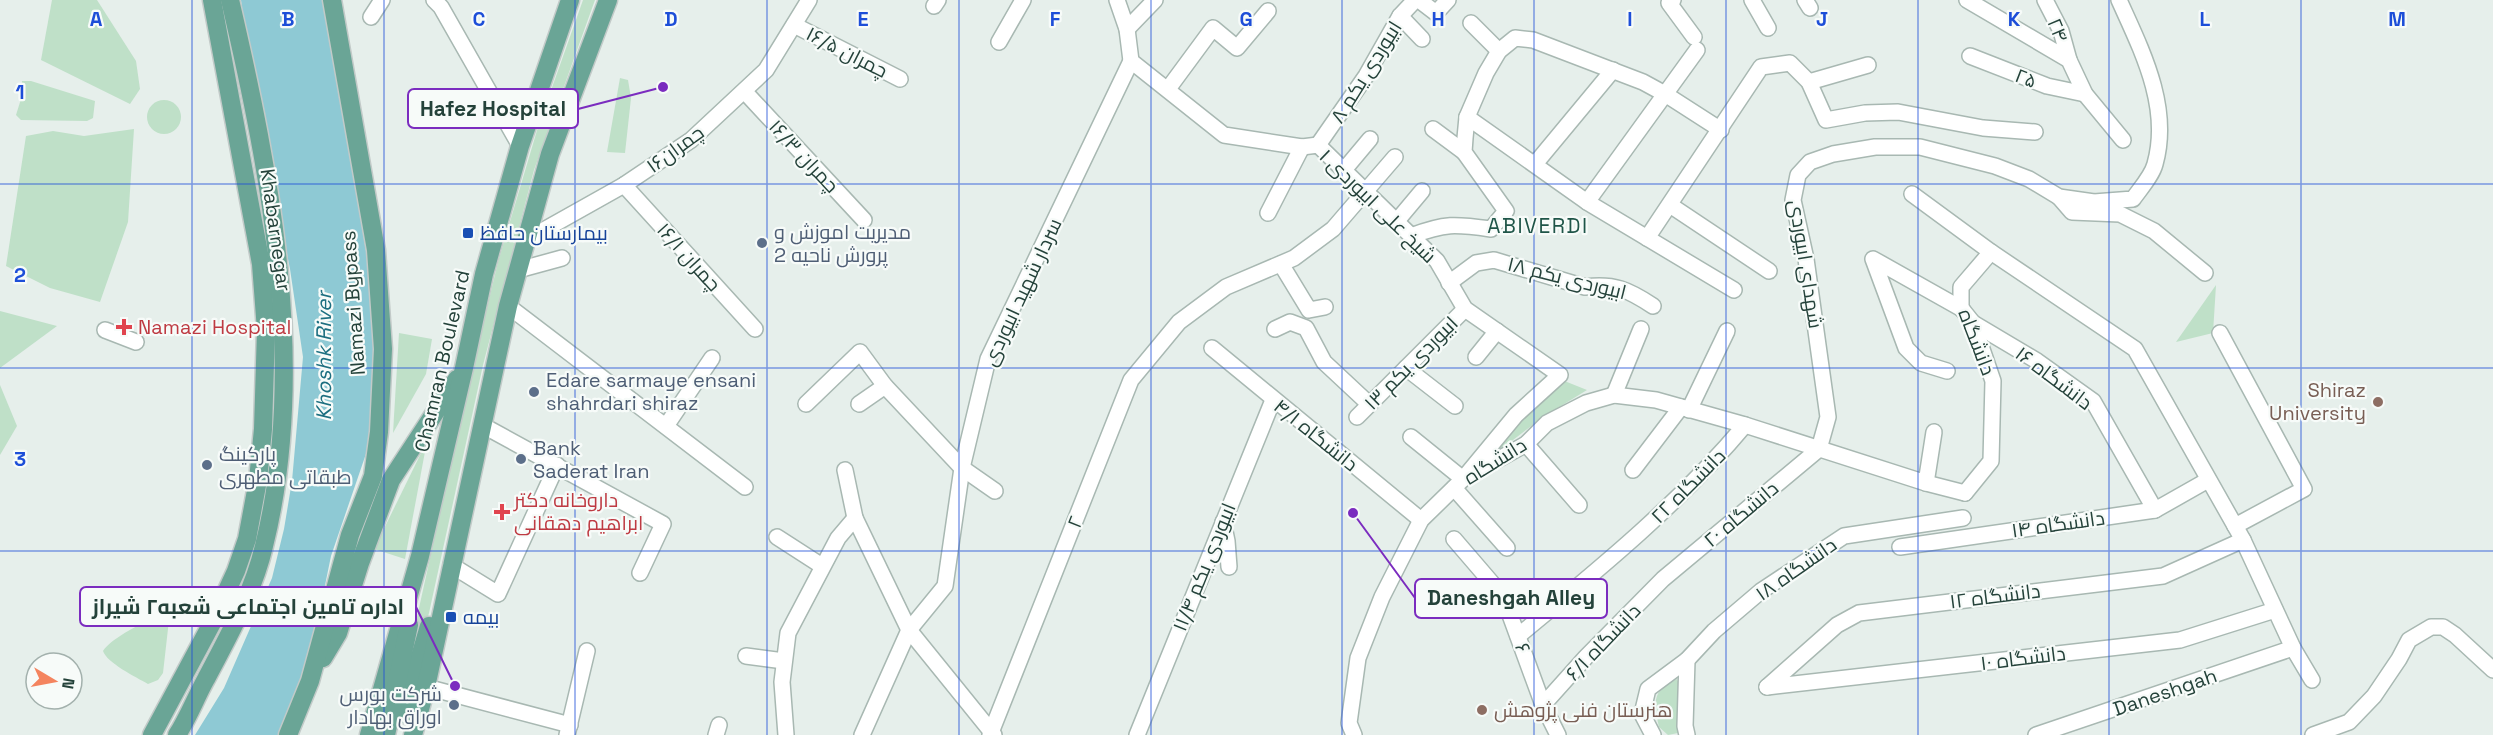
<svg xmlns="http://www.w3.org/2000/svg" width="2493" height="735" font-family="'Space Grotesk',Cairo,sans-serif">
	<rect width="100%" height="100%" fill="#e6efeb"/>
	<!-- green -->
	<g fill="#bfe0c8">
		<polygon points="52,0 97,0 136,61 140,89 130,104 41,60"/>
		<polygon points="583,0 595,0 534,170 483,365 429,613 401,713 396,712 467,391 498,262 538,127"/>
		<polygon points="620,78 628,80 631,98 625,153 607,152"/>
		<polygon points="22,81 31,81 95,101 93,118 87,121 21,120 16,115 21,99"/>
		<circle cx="164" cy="117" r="17"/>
		<polygon points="134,129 128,222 100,302 50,288 6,266 26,136 53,131 84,136"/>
		<polygon points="2216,285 2213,333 2176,342"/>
		<polygon points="0,311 57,326 0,368"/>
		<polygon points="399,333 432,339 426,374 393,433"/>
		<polygon points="1562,380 1587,390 1543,417 1491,457 1511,431"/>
		<polygon points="0,385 17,426 0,455"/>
		<polygon points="427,441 405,559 374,549"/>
		<path d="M 162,615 L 169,620 L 163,673 L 158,680 L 148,684 C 136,677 107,663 103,651 C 111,638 147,620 162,615 Z"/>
		<path d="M 1677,679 L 1681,689 L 1678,733 L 1668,735 L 1659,727 C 1654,702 1651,691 1677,679 Z"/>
	</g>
	<!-- water -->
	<polygon fill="#8ec9d4" points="241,0 324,0 367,257 374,350 369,445 331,556 313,644 295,709 279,735 195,735 224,688 272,578 284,529 292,481 303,357 290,269 249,63"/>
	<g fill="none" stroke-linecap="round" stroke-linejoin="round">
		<defs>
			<g id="minor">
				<polyline points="434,0 441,7 520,146"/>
				<polyline points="1117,0 1127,29 1131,61 1224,135 1302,147 1318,145 1437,261 1465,309 1560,375 1516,415 1463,479 1411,437"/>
				<polyline points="1419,0 1436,13 1448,0"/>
				<polyline points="1673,0 1669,3 1694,37"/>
				<polyline points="1752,0 1768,28"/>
				<polyline points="1805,0 1810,8"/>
				<polyline points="1967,0 2069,60 2085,94 2123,140"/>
				<polyline points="2045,0 2061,31 2069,60"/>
				<polyline points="934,6 938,0"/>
				<polyline points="1400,16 1422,39"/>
				<polyline points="371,17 382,0"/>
				<polyline points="1471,23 1499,51"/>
				<polyline points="794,25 900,79"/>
				<polyline points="1127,29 1155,0"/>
				<polyline points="999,42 1023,0"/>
				<polyline points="1970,56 2047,86 2085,94"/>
				<polyline points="1809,82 1868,65"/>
				<polyline points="1168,89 1213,28 1237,48 1268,11"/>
				<polyline points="745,92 864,220"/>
				<polyline points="1467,117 1587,202 1734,290"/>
				<polyline points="1433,129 1464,152"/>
				<polyline points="1318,145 1366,76 1400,16 1415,0"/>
				<polyline points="1535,164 1613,70"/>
				<polyline points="1344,170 1370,139"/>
				<polyline points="624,185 755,329"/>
				<polyline points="1912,194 1991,252 2135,349 2243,540 2293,648 2312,680"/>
				<polyline points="2059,197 2072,212 2120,214 2154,231 2205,273"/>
				<polyline points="1587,202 1697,50"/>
				<polyline points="1670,205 1769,271"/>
				<polyline points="1268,213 1302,147"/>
				<polyline points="1396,222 1422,191"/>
				<path d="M 1411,236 C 1445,223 1455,224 1491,229 L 1506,211 L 1464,152 L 1465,138 L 1467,117 L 1486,73 L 1499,51 L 1515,38 L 1533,40 L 1643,82 L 1665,94 L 1721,130"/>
				<polyline points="1647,238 1761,67 1790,63 1809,82 1826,120 1865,113 1898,112 1983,128 2035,132"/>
				<polyline points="526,240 624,185 691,140 766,70 809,0"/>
				<polyline points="1281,264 1309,310 1325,307"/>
				<polyline points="518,270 562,258"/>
				<path d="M 1449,283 L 1476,263 L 1494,260 L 1585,287 C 1614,283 1629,290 1653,306"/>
				<polyline points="508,306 745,487"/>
				<polyline points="1973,323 2037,361 2093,401 2155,510"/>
				<polyline points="1275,329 1290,322 1306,328 1324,362 1369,404"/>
				<polyline points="105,330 136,342"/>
				<polyline points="2220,333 2304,489 2235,526"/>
				<polyline points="1212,348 1421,520"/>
				<polyline points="1476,357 1497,331"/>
				<polyline points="1406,368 1455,406"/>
				<polyline points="1947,371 1921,363 1906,348 1873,259 1962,309"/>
				<polyline points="1614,395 1641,329"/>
				<polyline points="806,404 860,352 885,386 962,468 995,491"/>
				<polyline points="859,404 885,386"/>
				<polyline points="1689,410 1727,331"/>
				<polyline points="1357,417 1465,309"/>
				<polyline points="482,425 663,524 640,573"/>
				<polyline points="666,426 712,358"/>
				<polyline points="1526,444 1579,505"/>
				<polyline points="845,470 855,518"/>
				<polyline points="1633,470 1681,407"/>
				<polyline points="1926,483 1934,432"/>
				<polyline points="1454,488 1507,548"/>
				<polyline points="1965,493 1991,461 1993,381 1973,323 1961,308 1961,287 1991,252"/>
				<polyline points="1223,522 1227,541 1229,567"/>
				<polyline points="777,537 822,566"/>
				<polyline points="1454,539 1503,596 1543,705 1558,735"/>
				<polyline points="1900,547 2155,510 2208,480"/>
				<polyline points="451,565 498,594 557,465"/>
				<path d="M 1518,636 C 1598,570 1678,505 1745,425"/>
				<polyline points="746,656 784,661"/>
				<polyline points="426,687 570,725"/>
				<polyline points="1767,687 2180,640 2275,610"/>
				<polyline points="1767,687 1837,625 1859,613 2163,576 2243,540"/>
				<path d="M 1543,705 L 1586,657 L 1663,579 L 1819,449 L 1828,417 L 1806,259 L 1793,200 L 1798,175 L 1810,162 L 1833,154 L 1875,147 L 1920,147 L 1995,166 L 2029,179 L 2059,197 L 2094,202 L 2133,199 C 2140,189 2152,176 2155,164 C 2171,107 2142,51 2119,0"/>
				<polyline points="567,735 587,651"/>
				<polyline points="716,735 719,725"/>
				<polyline points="786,735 782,682 788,633 838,538 855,518 909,630 994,735"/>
				<polyline points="862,735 909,630 945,586 962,468 988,359 1131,61"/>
				<polyline points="990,735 1131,380 1179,322 1226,287 1294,258 1333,229 1395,157"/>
				<polyline points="1137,735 1273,400"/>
				<polyline points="1354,735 1349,723 1358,658 1382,597 1421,520 1463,479 1526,444 1547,423 1586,403 1614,395 1656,400 1745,425 1926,483 1965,493"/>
				<polyline points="1653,735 1642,714 1648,689 1687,660 1714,631 1761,591 1844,536 1963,518"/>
				<polyline points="1687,735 1685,726 1687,660"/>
				<polyline points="2036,735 2293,648"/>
				<polyline points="2313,735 2349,722 2374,696 2399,659 2409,640 2431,627 2443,627 2455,635 2493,670"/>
			</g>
			<g id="major">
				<polyline points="323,658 338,633 360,563 391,480 457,379"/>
				<polyline points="403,714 429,626"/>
				<polyline points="152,735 212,623 236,571 247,539 258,480 263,429 266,330 261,264 212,0"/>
				<path d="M 177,735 C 188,718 196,697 206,679 C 228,637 253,593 264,546 C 308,369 271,175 230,0"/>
				<polyline points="288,735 310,681 350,535 373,476 379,432 383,349 376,250 332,0"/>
				<polyline points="369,735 420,556 464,368 484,274 520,146 570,0"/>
				<polyline points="386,735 409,625"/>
				<polyline points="413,735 426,687 508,306 550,154 608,0"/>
			</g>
		</defs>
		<!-- minor casing -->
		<use href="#minor" stroke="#a8b8b2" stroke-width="18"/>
		<!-- major casing -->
		<use href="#major" stroke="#c2cac8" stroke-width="21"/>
		<!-- minor -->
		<use href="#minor" stroke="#fff" stroke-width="15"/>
		<!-- major -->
		<use href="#major" stroke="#6aa596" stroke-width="18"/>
	</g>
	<!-- grid -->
	<path fill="none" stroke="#1d4ed8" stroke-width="1.5" stroke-opacity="0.55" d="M 192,0 L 192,735M 384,0 L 384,735M 575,0 L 575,735M 767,0 L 767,735M 959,0 L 959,735M 1151,0 L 1151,735M 1342,0 L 1342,735M 1534,0 L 1534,735M 1726,0 L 1726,735M 1918,0 L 1918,735M 2109,0 L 2109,735M 2301,0 L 2301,735M 0,184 L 2493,184M 0,368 L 2493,368M 0,551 L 2493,551"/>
	<!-- markers -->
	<g fill="#1a4fb4" stroke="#f7fbf9" stroke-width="2">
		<rect x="462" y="227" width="12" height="12" rx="3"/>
		<rect x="445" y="611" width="12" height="12" rx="3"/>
	</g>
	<g fill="#5c6f8a" stroke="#f7fbf9" stroke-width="2">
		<circle cx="762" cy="243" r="6"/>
		<circle cx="534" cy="392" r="6"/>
		<circle cx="521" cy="459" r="6"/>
		<circle cx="207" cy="465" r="6"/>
		<circle cx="454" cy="705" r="6"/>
	</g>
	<g fill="#e0444e" stroke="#f7fbf9" stroke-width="2">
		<path d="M121 318h6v6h6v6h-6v6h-6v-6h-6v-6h6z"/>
		<path d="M499 503h6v6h6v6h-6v6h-6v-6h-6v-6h6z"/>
	</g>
	<g fill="#8d6e63" stroke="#f7fbf9" stroke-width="2">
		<circle cx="2378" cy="402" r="6"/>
		<circle cx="1482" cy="710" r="6"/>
	</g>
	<g text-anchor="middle" stroke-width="4.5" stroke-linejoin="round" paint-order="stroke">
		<!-- street labels -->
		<g font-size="20" fill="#24423a" stroke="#f7fbf9">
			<text transform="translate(2058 30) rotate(67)" y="7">۲۴</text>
			<text transform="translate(847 52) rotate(27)" y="7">۱۶/۵ چمران</text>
			<text transform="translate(1366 72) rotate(-58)" y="7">۸ ابیوردی یکم</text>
			<text transform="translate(2026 78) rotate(21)" y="7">۲۵</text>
			<text transform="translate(675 149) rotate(-36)" y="7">چمران۱۶</text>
			<text transform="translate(804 156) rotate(47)" y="7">۱۶/۳ چمران</text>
			<text transform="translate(1378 206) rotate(44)" y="7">شیخ علی ابیوردی ۱</text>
			<text transform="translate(276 230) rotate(82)" y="7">Khabarnegar</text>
			<text transform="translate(689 257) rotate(48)" y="7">۱۶/۱ چمران</text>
			<text transform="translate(1806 264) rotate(81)" y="7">شهدای ابیوردی</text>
			<text transform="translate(1567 278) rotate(14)" y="7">۱۸ ابیوردی یکم</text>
			<text transform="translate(1022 292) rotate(-65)" y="7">سردار شهید ابیوردی</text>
			<text transform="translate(353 303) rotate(-94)" y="7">Namazi Bypass</text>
			<text transform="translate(1977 342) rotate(69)" y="7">دانشگاه</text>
			<text transform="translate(442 361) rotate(-77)" y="7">Chamran Boulevard</text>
			<text transform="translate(1411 363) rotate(-45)" y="7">۱۳ ابیوردی یکم</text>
			<text transform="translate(2054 378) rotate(37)" y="7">۱۶ دانشگاه</text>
			<text transform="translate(1316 435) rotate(39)" y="7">۴/۱ دانشگاه</text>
			<text transform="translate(1495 461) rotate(-32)" y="7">دانشگاه</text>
			<text transform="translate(1688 486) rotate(-45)" y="7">۲۲ دانشگاه</text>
			<text transform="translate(1741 514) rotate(-40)" y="7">۲۰ دانشگاه</text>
			<text transform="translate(1075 522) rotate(-68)" y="7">۲</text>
			<text transform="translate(2058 524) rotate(-8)" y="7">۱۴ دانشگاه</text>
			<text transform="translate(1204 567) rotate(-68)" y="7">۱۱/۴ ابیوردی یکم</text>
			<text transform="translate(1796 569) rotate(-35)" y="7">۱۸ دانشگاه</text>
			<text transform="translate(1995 596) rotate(-7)" y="7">۱۲ دانشگاه</text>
			<text transform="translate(1603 642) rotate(-46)" y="7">۶/۱ دانشگاه</text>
			<text transform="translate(1523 648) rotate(70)" y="7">۶</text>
			<text transform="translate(2023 658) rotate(-7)" y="7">۱۰ دانشگاه</text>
			<text transform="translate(2165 692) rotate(-19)" y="7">Daneshgah</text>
		</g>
		<!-- service labels -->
		<g font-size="20" fill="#4e5e75" stroke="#f7fbf9" text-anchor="start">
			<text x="774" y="239">مدیریت اموزش و<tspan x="774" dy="23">پرورش ناحیه 2</tspan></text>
			<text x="546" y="387">Edare sarmaye ensani<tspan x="546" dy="23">shahrdari shiraz</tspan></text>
			<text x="533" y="455">Bank<tspan x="533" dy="23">Saderat Iran</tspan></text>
			<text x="219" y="461">پارکینگ<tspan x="219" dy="23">طبقاتی مطهری</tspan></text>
			<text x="442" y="701" text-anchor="end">شرکت بورس<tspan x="442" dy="23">اوراق بهادار</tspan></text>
		</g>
		<!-- transit labels -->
		<g font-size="20" fill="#164399" stroke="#f7fbf9" text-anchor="start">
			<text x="480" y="240">بیمارستان حافظ</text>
			<text x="463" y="624">بیمه</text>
		</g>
		<!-- health labels -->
		<g font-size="20" fill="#be3a42" stroke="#f7fbf9" text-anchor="start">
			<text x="138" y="334">Namazi Hospital</text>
			<text x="514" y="507">داروخانه دکتر<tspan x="514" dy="23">ابراهیم دهقانی</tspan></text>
		</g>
		<!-- education labels -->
		<g font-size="20" fill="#785e54" stroke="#f7fbf9" text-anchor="end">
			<text x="2366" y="397">Shiraz<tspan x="2366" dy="23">University</tspan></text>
			<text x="1494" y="717" text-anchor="start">هنرستان فنی پژوهش</text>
		</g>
		<!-- neighbourhood labels -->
		<g font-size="21" letter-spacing="1.5" fill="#1f5548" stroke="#f7fbf9">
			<text x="1538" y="233">ABIVERDI</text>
		</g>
		<!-- water labels -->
		<g font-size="21" font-style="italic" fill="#1c6f80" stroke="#f7fbf9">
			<text transform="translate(324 356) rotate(-90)" y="7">Khoshk River</text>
		</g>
	</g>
	<g font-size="20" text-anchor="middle" font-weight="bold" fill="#1d4ed8" stroke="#f7fbf9" stroke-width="4.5" stroke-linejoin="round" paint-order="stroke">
		<text x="96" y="26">A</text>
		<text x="288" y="26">B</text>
		<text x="479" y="26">C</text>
		<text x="671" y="26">D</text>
		<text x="863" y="26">E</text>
		<text x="1055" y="26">F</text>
		<text x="1246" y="26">G</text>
		<text x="1438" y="26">H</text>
		<text x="1630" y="26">I</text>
		<text x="1822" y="26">J</text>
		<text x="2014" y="26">K</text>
		<text x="2205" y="26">L</text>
		<text x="2397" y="26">M</text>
		<text x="20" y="99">1</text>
		<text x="20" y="282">2</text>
		<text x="20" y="466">3</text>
	</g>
	<!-- callouts -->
	<path fill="none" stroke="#7b2cbf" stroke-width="2" d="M663 87L578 109M1353 513L1415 598M455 686L416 607"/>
	<g fill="#7b2cbf" stroke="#f7fbf9" stroke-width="2">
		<circle cx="663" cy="87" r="6"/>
		<circle cx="1353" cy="513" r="6"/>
		<circle cx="455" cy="686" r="6"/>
	</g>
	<g fill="#f7fbf9" stroke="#7b2cbf" stroke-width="2">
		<rect x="408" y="89" width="170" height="39" rx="6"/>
		<rect x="1415" y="579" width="192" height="39" rx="6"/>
		<rect x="80" y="587" width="336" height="39" rx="6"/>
	</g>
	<g font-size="21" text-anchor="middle" font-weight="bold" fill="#24423a">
		<text x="493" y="116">Hafez Hospital</text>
		<text x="1511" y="605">Daneshgah Alley</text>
		<text x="248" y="614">اداره تامین اجتماعی شعبه۲ شیراز</text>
	</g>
	<!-- north arrow -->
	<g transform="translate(54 681) rotate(100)"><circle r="28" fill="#f7fbf9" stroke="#a3b1ad" stroke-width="1.5"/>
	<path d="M0-4.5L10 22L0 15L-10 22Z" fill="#f4845f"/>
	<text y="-9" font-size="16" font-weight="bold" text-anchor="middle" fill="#24423a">N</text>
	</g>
</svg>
